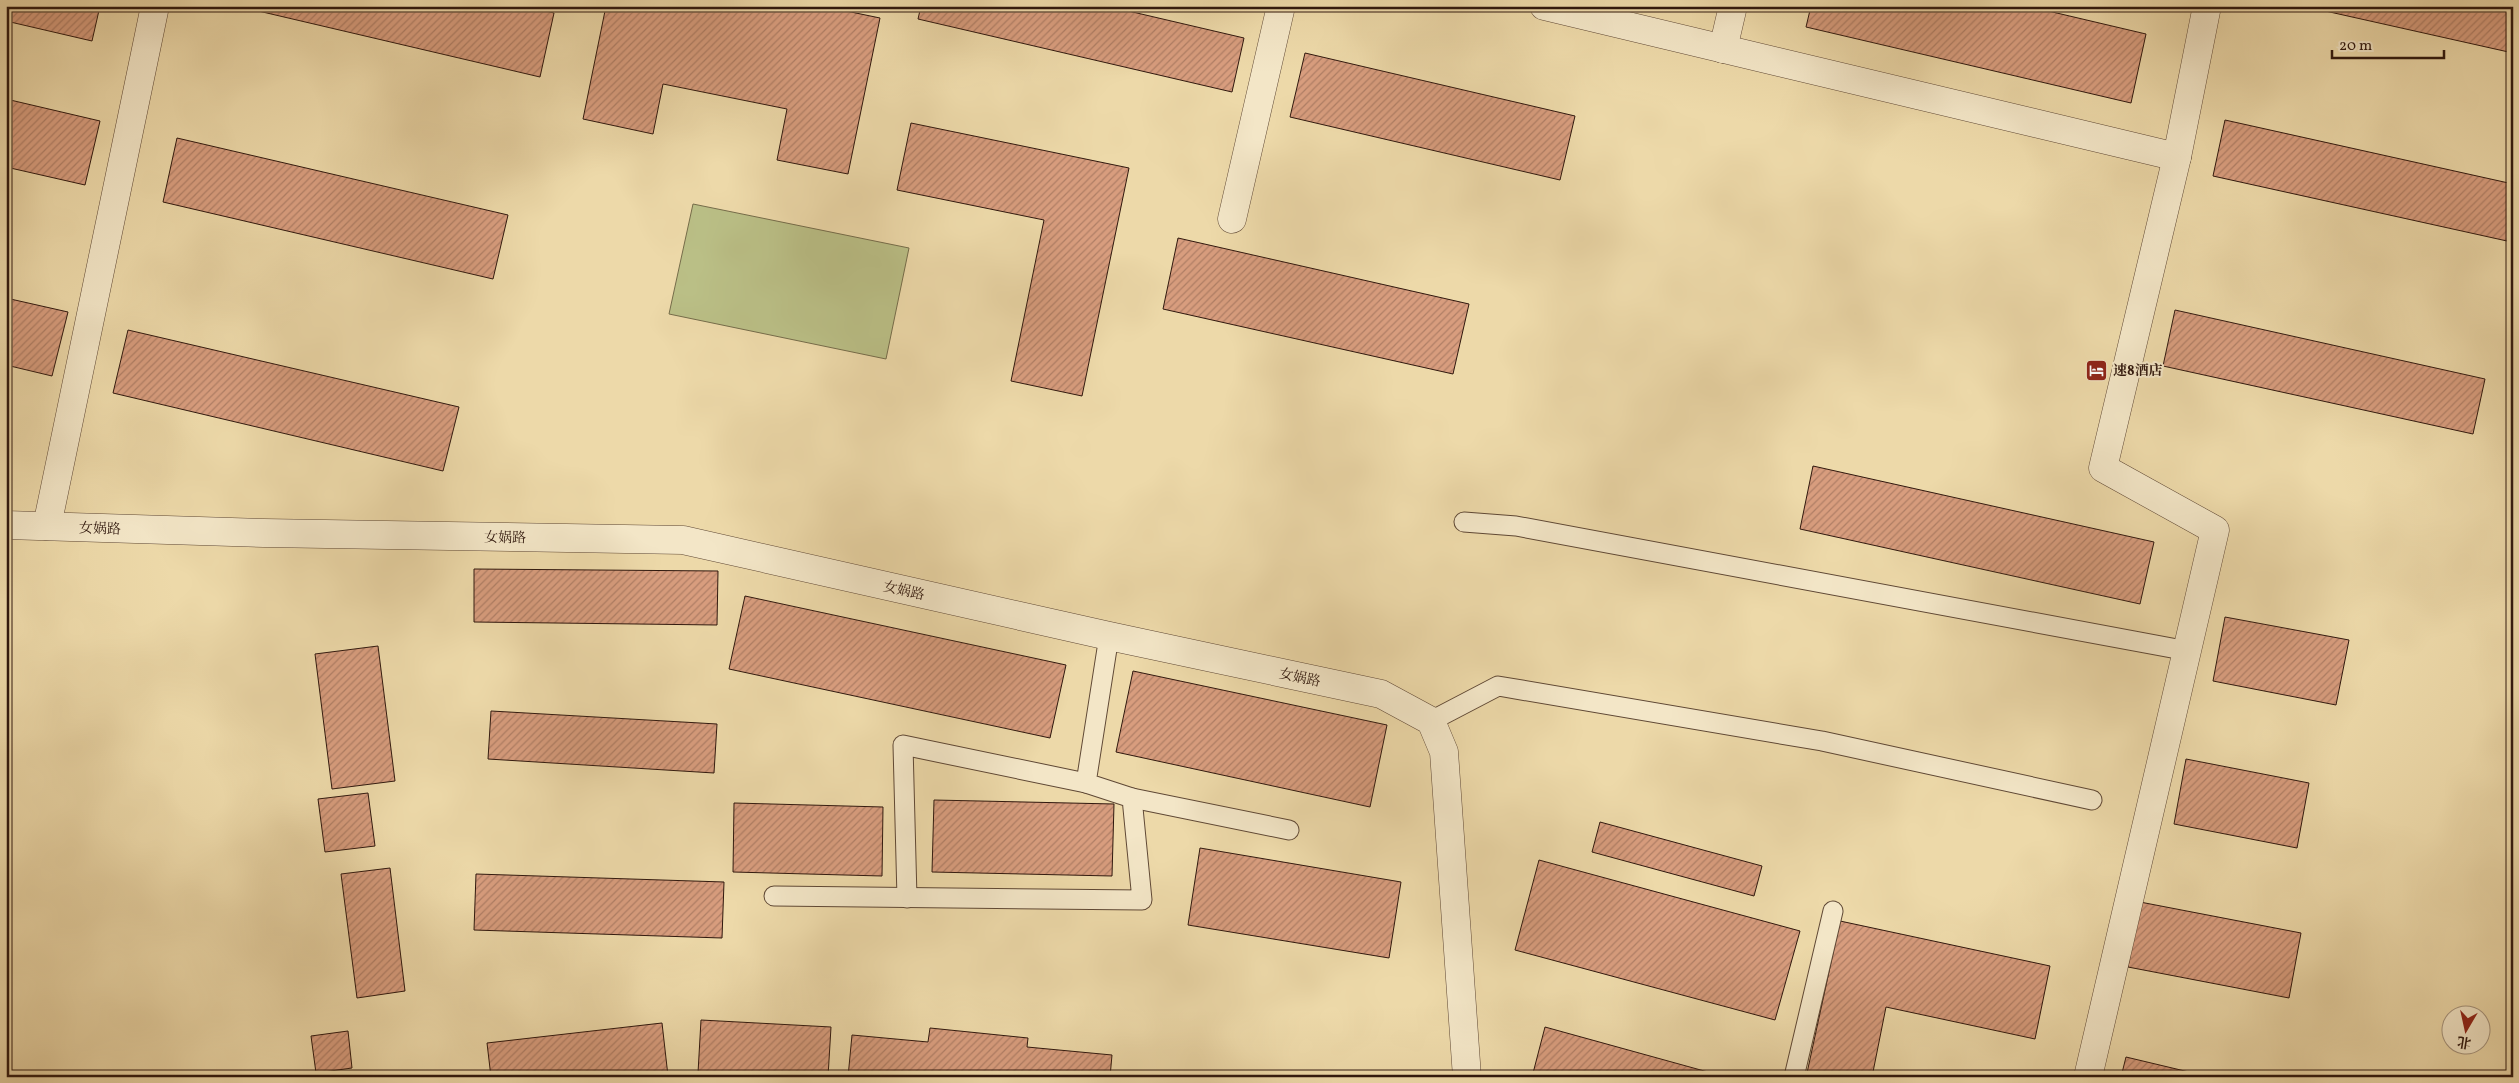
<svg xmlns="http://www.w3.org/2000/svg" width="2519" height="1083" font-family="Vollkorn,'Noto Serif SC',serif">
	<defs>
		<pattern id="building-hatch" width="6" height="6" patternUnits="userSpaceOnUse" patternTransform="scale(1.25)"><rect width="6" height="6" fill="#d89d7e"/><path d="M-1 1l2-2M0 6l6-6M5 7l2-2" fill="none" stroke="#b07f66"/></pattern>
	</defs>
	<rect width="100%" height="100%" fill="#edd9a9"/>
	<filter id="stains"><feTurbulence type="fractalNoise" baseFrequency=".004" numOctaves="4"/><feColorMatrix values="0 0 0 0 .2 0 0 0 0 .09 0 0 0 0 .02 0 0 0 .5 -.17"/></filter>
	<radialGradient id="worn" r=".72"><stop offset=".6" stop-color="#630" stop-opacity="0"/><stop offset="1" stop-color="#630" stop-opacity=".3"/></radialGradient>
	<!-- pitch -->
	<polygon fill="#babf86" stroke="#756c4a" points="693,204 909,248 886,359 669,314"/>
	<!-- building -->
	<g fill="url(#building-hatch)" stroke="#30180e">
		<polygon points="6,6 100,6 92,41 6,21"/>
		<polygon points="237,6 527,6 554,13 540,77"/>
		<polygon points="606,6 822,6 880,18 848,174 777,160 787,109 663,84 653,134 583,119"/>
		<polygon points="921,6 1107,6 1244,38 1232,92 918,19"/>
		<polygon points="1811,6 2027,6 2146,34 2131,103 1806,27"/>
		<polygon points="2303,6 2513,6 2513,53"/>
		<polygon points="1305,53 1575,116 1560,180 1290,117"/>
		<polygon points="6,99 100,121 85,185 6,167"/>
		<polygon points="2225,120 2513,184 2513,216 2507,241 2213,176"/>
		<polygon points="911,123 1129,168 1082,396 1011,381 1044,220 897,190"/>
		<polygon points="177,138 508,215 493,279 163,202"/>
		<polygon points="1178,238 1469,304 1453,374 1163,309"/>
		<polygon points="6,298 68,312 52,376 6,365"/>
		<polygon points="2175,310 2485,379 2473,434 2163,366"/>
		<polygon points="128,330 459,407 443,471 113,393"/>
		<polygon points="1813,466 2154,542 2140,604 1800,529"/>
		<polygon points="474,569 718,571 717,625 474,622"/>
		<polygon points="745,596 1066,665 1050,738 729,669"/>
		<polygon points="2225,617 2349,640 2336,705 2213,681"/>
		<polygon points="378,646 395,781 332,789 315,654"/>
		<polygon points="1133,671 1387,725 1370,807 1116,752"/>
		<polygon points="491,711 717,724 714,773 488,759"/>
		<polygon points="2186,759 2309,783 2297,848 2174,824"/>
		<polygon points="368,793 375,846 325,852 318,799"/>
		<polygon points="934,800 1114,804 1112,876 932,872"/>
		<polygon points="734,803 883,807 882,876 733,872"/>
		<polygon points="1600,822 1762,866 1754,896 1592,852"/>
		<polygon points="1200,848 1401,882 1389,958 1188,925"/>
		<polygon points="1539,860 1800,931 1775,1020 1515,950"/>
		<polygon points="390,868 405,991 357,998 341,874"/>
		<polygon points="476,874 724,882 722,938 474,930"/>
		<polygon points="2140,902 2301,933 2289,998 2128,967"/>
		<polygon points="1840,921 2050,966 2035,1039 1886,1007 1872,1077 1826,1077 1807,1073"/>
		<polygon points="701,1020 831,1027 828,1077 765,1077 698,1073"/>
		<polygon points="662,1023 668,1076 491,1077 487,1043"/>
		<polygon points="1545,1027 1726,1077 1532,1077"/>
		<polygon points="930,1028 1028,1038 1027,1047 1112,1055 1110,1077 848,1077 852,1035 928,1042"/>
		<polygon points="348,1031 352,1068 316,1073 311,1036"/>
		<polygon points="2126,1057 2210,1077 2121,1077"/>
	</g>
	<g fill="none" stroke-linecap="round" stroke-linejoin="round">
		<defs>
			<g id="lane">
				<polyline points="1464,522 1516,526 2188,651"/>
				<polyline points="1431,721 1498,686 1822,741 2092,800"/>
				<polyline points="1132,798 1289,830"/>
				<polyline points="774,896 1142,900 1132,798 1086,783 1109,636"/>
				<polyline points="907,898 903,745 1086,783"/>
				<polyline points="1794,1077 1833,911"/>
			</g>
			<g id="street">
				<polyline points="1544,6 2177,157"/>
				<polyline points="1723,49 1733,6"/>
				<polyline points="1232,219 1281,6"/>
				<polyline points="6,525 264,533 683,540 1109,636 1381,694 1431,721 1444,752 1467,1077"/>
				<polyline points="47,526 155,6"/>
				<polyline points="2088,1077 2215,530 2103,468 2177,157 2207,6"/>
			</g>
		</defs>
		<!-- lane casing -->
		<use href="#lane" stroke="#5f4835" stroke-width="21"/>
		<!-- street casing -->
		<use href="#street" stroke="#5f4835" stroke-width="29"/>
		<!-- lane -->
		<use href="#lane" stroke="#f3e6c7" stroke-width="19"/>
		<!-- street -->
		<use href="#street" stroke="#f3e6c7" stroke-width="28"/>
	</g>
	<!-- icons -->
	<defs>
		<symbol id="hotel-square" viewBox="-11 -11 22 22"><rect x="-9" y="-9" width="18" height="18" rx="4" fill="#8f2418" stroke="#f3e6c7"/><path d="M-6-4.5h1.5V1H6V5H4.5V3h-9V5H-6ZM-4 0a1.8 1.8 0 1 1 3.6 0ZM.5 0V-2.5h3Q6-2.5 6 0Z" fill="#fff"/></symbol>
	</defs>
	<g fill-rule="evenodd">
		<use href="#hotel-square" x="2084" y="358" width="25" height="25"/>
	</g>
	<g text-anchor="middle" stroke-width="4" stroke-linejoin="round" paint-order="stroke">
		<!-- poi labels -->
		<g font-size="14" font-weight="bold" fill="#30180e" stroke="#f3e6c7" text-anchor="start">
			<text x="2113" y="375">速8酒店</text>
		</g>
		<!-- street labels -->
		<g font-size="14" fill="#30180e" stroke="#f3e6c7">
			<text transform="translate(100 528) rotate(2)" y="5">女娲路</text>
			<text transform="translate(505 537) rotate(1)" y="5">女娲路</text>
			<text transform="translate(904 590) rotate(13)" y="5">女娲路</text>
			<text transform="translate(1300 677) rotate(12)" y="5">女娲路</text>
		</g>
	</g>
	<!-- margin -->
	<rect width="2519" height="1083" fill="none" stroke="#edd9a9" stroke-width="25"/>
	<rect x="8" y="8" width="2504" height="1068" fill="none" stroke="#30180e" stroke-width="2.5"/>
	<rect x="12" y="12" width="2494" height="1058" fill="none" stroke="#30180e"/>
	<!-- north arrow -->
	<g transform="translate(2466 1030) rotate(189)"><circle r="24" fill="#f3e6c7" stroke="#a5947d"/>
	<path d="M0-4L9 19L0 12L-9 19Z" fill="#8f2418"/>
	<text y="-8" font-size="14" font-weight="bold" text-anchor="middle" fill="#30180e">北</text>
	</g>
	<!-- scale -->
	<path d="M2332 50v8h112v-8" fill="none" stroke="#30180e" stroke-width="2.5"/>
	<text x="2339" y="50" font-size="15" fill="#30180e" stroke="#f3e6c7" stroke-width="4" paint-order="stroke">20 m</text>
	<rect width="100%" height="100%" filter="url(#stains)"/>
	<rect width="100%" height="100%" fill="url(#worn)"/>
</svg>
